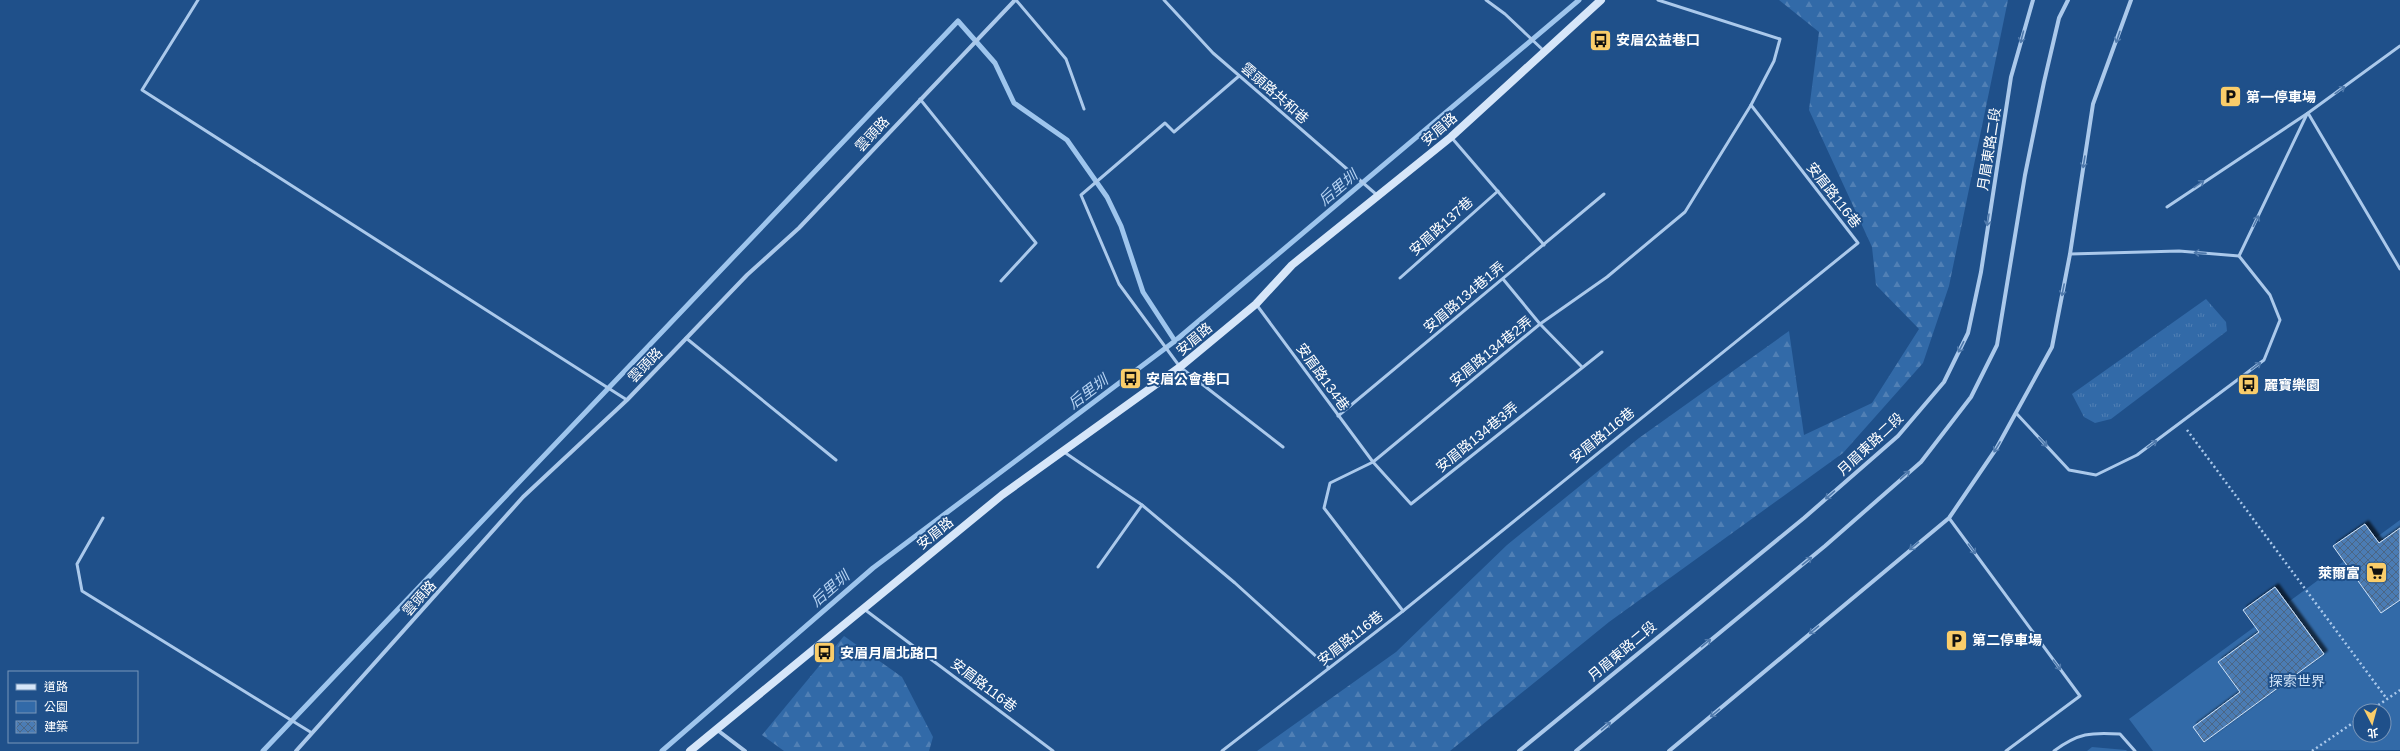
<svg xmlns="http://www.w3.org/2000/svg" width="2400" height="751" font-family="Helvetica,'Noto Sans TC',sans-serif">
	<defs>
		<pattern id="grass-tufts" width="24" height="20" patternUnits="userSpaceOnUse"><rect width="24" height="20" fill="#326aa8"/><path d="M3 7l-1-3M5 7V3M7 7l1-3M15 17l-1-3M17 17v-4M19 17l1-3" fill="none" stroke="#5180b5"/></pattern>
		<pattern id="forest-firs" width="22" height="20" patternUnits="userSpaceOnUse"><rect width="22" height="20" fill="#326aa8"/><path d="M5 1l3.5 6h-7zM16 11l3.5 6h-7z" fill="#5180b5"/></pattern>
		<pattern id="building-cross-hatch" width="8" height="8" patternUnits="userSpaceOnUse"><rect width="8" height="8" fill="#4b7cb4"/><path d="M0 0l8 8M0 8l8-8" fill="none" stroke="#4b6685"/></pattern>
		<filter id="shadow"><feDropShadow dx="3.5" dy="-3.5" stdDeviation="1" flood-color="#0009"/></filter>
	</defs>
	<rect width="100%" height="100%" fill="#1f508a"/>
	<!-- grass -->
	<polygon fill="url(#grass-tufts)" points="2206,299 2226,322 2227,331 2111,419 2095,423 2084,417 2072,394"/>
	<!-- forest -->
	<g fill="url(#forest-firs)">
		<polygon points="1779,0 2008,0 1949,286 1923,363 1843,453 1609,622 1450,751 1257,751 1396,652 1507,545 1639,438 1789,331 1804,435 1872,403 1919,329 1876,285 1872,247 1809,110 1819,32"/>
		<polygon points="844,636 902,677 933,737 929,751 784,751 762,735"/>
	</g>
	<!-- park -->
	<g fill="#326aa8" fill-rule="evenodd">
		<path d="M 2400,520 L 2400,750 L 2153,751 L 2129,719 ZM 2360,711 L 2384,711 L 2384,735 L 2360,735 Z"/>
		<polygon points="2092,747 2126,750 2127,751 2087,751"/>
	</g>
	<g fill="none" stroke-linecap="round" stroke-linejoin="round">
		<!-- stream -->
		<g stroke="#9ec5ed" stroke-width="5">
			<polyline points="263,751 958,21 995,63 1014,103 1067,140 1107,197 1121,226 1143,292 1175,341"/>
			<polyline points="662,751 873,568 1175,341 1579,0"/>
		</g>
	</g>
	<!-- building -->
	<g fill="url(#building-cross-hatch)" stroke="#d0e3f8" filter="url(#shadow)">
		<polygon points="2365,524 2379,543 2400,528 2400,600 2381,613 2333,546"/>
		<polygon points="2275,587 2324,654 2204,742 2193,727 2240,692 2218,662 2259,632 2243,610"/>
	</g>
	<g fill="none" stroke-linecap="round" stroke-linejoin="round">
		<!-- path -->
		<g stroke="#abc9eb" stroke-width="2.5" stroke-dasharray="2 3" stroke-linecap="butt">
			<polyline points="2187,430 2387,699"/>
			<polyline points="2370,711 2400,690"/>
			<polyline points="2312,751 2360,718"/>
		</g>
		<!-- lane -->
		<g stroke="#abc9eb" stroke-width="3">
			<polyline points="198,0 142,90 627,400"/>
			<polyline points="1016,0 1066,59 1084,109"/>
			<polyline points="1164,0 1213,53 1377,195"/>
			<polyline points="1486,0 1505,14 1544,51"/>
			<polyline points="1239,76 1174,132 1165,123 1081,195 1119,284 1180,367 1283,447"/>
			<polyline points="920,99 1036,243 1001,281"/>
			<polyline points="2308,113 2400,269"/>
			<polyline points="1451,137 1544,245"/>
			<polyline points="2167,207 2308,113 2400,46"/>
			<polyline points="2239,256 2307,114"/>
			<polyline points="1400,278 1498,191"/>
			<polyline points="1503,279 1540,324 1582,367"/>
			<polyline points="1256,304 1373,462 1411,504 1602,352"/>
			<polyline points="686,338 836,460"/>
			<polyline points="2016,413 2069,470 2096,475 2137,455 2264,360 2280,320 2270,295 2239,256 2179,251 2070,254"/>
			<polyline points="1338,416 1604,194"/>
			<polyline points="1064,452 1142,505 1235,583 1329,668"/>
			<polyline points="103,518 77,564 82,591 312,733"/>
			<polyline points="1949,518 2080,696 2006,751"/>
			<polyline points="1098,567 1142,505"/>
			<polyline points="864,609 1053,751"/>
			<polyline points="1403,611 1324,508 1330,483 1373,462 1540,324 1607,277 1685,212 1751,105 1774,61 1780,39 1658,0"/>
			<polyline points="1222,751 1403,611 1858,243 1751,105"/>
			<path d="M 2054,751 C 2078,733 2091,732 2120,734 L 2135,751"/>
		</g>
		<!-- street -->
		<g stroke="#abc9eb" stroke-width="4">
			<polyline points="716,729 745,751"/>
			<polyline points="296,751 523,497 627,400 747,275 799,228 1015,0"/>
			<polyline points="1519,751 1804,518 1898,436 1944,382 1968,333 1981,272 2011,77 2033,0"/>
			<polyline points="1576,751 1825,546 1921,462 1971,397 1997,345 2025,175 2044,82 2059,18 2068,0"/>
			<polyline points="1669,751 1949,518 1996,449 2052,347 2070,254 2093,104 2131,0"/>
		</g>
		<!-- secondary -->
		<polyline stroke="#d6e6f9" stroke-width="8" points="690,751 1002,495 1180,367 1256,304 1292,265 1451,137 1601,0"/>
	</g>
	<!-- one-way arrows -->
	<defs><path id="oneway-shaft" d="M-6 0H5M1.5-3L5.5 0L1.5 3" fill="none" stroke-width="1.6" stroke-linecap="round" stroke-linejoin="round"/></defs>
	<g stroke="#507aac">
		<use href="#oneway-shaft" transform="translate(2022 37) rotate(104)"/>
		<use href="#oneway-shaft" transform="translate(2118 37) rotate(109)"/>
		<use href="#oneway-shaft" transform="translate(2340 90) rotate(-36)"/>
		<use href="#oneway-shaft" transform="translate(2084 162) rotate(99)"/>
		<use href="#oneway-shaft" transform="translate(2199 184) rotate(-35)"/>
		<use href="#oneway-shaft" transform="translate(1988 220) rotate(99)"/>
		<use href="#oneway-shaft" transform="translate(2256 221) rotate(-64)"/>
		<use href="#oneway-shaft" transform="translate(2200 253) rotate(-176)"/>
		<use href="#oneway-shaft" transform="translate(2063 290) rotate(101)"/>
		<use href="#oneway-shaft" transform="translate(1961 347) rotate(117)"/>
		<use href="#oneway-shaft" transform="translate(2256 366) rotate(-37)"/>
		<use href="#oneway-shaft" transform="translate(2043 442) rotate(47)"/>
		<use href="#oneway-shaft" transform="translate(2152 444) rotate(-37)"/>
		<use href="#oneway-shaft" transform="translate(1997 447) rotate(121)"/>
		<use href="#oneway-shaft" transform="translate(1905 475) rotate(-41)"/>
		<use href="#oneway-shaft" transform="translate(1830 495) rotate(139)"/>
		<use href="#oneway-shaft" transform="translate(1914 546) rotate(140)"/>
		<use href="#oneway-shaft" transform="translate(1972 549) rotate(53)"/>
		<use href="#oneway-shaft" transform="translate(1807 561) rotate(-39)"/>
		<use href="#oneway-shaft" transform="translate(1814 630) rotate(140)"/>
		<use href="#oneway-shaft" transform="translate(1706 643) rotate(-39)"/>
		<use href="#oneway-shaft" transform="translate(2057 665) rotate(53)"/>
		<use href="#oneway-shaft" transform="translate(1715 713) rotate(140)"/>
		<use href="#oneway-shaft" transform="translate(1606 726) rotate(-40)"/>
	</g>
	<!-- icons -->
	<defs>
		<symbol id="bus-square" viewBox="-11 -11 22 22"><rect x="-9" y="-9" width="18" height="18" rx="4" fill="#facd6a" stroke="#1f508a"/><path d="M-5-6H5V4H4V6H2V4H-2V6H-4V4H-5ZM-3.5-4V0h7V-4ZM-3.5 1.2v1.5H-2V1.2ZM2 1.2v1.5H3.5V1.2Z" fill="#111"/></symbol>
		<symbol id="parking-square" viewBox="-11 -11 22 22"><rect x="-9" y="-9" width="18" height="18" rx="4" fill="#facd6a" stroke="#1f508a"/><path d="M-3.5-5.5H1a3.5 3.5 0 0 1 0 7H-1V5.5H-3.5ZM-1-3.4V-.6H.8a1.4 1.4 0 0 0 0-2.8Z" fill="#111"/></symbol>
		<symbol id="supermarket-square" viewBox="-11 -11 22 22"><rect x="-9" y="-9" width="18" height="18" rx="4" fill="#facd6a" stroke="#1f508a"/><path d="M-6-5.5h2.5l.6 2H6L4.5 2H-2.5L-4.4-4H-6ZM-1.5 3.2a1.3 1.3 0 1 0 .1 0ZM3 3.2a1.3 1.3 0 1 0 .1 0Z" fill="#111"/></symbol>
	</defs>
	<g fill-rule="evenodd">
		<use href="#bus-square" x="1588" y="28" width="25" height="25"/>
		<use href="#parking-square" x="2218" y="84" width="25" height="25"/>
		<use href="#bus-square" x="1118" y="366" width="25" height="25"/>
		<use href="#bus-square" x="2236" y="372" width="25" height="25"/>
		<use href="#supermarket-square" x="2364" y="560" width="25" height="25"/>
		<use href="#parking-square" x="1944" y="628" width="25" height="25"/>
		<use href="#bus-square" x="812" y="640" width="25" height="25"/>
	</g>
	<g text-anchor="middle" stroke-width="4" stroke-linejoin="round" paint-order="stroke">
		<!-- poi labels -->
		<g font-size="14" font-weight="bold" fill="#fff" stroke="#1f508a" text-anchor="start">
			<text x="1616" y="45">安眉公益巷口</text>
			<text x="2246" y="102">第一停車場</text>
			<text x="1146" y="384">安眉公會巷口</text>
			<text x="2264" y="390">麗寶樂園</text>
			<text x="2360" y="578" text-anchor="end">萊爾富</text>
			<text x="1972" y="645">第二停車場</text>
			<text x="840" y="658">安眉月眉北路口</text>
		</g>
		<!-- street labels -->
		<g font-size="14" fill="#fff" stroke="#1f508a">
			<text transform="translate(1275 93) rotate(41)" y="5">雲頭路共和巷</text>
			<text transform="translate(1439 129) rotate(-41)" y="5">安眉路</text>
			<text transform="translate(872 134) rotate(-47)" y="5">雲頭路</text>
			<text transform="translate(1989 149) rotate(-81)" y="5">月眉東路二段</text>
			<text transform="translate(1834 195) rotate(52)" y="5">安眉路116巷</text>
			<text transform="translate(1441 226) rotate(-42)" y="5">安眉路137巷</text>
			<text transform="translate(1464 297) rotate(-40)" y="5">安眉路134巷1弄</text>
			<text transform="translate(1194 339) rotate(-40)" y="5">安眉路</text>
			<text transform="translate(1491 351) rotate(-39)" y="5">安眉路134巷2弄</text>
			<text transform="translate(645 365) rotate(-46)" y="5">雲頭路</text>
			<text transform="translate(1323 377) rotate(54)" y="5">安眉路134巷</text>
			<text transform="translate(1602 435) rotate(-39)" y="5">安眉路116巷</text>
			<text transform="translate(1477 437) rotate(-39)" y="5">安眉路134巷3弄</text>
			<text transform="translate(1870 444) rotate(-43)" y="5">月眉東路二段</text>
			<text transform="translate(935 533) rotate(-39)" y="5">安眉路</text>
			<text transform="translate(419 598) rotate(-48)" y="5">雲頭路</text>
			<text transform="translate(1350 638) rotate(-38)" y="5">安眉路116巷</text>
			<text transform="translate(1622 651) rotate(-40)" y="5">月眉東路二段</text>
			<text transform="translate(984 685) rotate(37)" y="5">安眉路116巷</text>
		</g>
		<!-- park labels -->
		<g font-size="14" fill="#d0e3f8" stroke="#1f508a">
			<text x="2297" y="686">探索世界</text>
		</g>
		<!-- water labels -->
		<g font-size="15" font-style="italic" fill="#b6d3f3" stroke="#1f508a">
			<text transform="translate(1338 188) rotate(-40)" y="5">后里圳</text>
			<text transform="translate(1088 392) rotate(-37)" y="5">后里圳</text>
			<text transform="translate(830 589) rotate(-41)" y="5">后里圳</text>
		</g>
	</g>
	<!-- legend -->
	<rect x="8" y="671" width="130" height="72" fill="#1f508a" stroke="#7996b9"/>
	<rect x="16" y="684" width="20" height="6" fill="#d6e6f9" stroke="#7996b9"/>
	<text x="44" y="691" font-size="12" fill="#ffffff">道路</text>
	<rect x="16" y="701" width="20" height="12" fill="#326aa8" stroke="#7996b9"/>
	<text x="44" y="711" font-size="12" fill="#ffffff">公園</text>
	<rect x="16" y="721" width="20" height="12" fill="url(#building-cross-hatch)" stroke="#7996b9"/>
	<text x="44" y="731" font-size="12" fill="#ffffff">建築</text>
	<!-- north arrow -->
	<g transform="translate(2372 723) rotate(174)"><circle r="19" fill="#1f508a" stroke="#7996b9"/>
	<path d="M0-3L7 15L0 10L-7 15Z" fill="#facd6a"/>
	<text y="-6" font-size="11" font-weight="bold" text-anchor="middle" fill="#ffffff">北</text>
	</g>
</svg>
